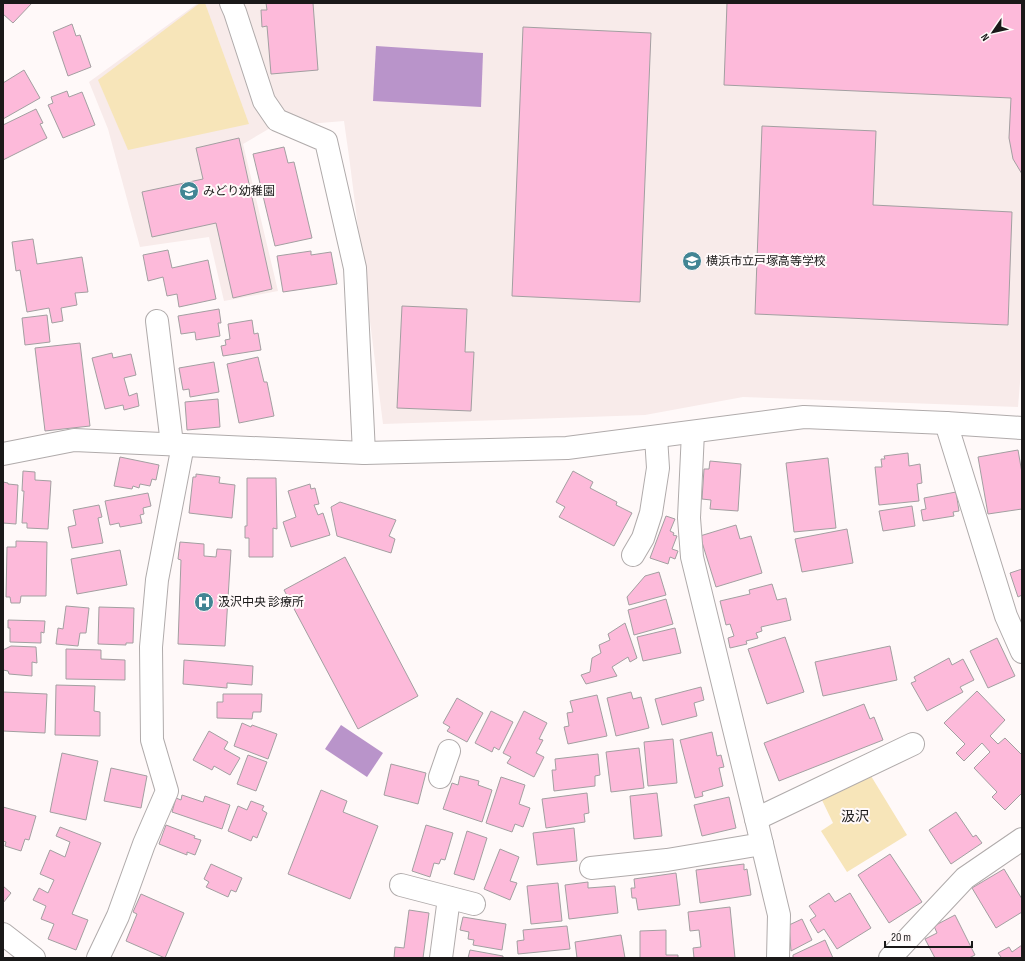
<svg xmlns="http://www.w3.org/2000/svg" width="1025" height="961" font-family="'Sofia Sans Condensed','Noto Sans JP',sans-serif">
	<rect width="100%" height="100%" fill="#fff9f9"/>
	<!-- built -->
	<polygon fill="#f8ebea" points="198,3 1022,3 1022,358 1018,407 743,397 645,415 383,424 350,164 344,121 272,127 243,144 278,291 224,301 209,237 140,247 108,129 89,82"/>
	<!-- green -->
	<g fill="#f7e5b9">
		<polygon points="200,3 205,3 249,124 128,150 98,80"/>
		<polygon points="871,776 907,835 847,872 821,831 833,823 821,798"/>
	</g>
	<!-- water -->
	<g fill="#b994ca">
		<polygon points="376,46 483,53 481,107 373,101"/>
		<polygon points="341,725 383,753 367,777 325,749"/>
	</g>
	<!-- building -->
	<g fill="#fdbada" stroke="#a39fa1">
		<polygon points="3,3 32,3 13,23 3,14"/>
		<polygon points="266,3 313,3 318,70 271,74 267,26 262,27 261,10 267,10"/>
		<polygon points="727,3 1022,3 1022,174 1013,159 1009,138 1011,98 724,85"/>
		<polygon points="72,24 76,36 80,35 91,67 68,76 53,32"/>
		<polygon points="523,27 651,33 640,302 512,296"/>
		<polygon points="24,70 40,98 3,119 3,83"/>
		<polygon points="67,91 69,97 82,92 95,125 63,138 48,105 53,103 51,97"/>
		<polygon points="36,109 43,123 40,124 47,138 3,160 3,125"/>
		<polygon points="762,126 876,131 873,205 1012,212 1008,325 755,314"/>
		<polygon points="239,138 272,289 233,298 216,223 152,237 142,192 203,179 196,148"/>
		<polygon points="284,147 288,163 294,162 312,238 275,246 253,154"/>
		<polygon points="33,239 37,264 82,257 88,292 75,293 77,305 61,308 63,321 52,323 49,308 27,312 20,270 16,271 12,242"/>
		<polygon points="168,250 172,268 208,260 216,299 179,307 177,294 167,296 163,277 148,281 143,255"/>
		<polygon points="311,251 311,255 331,252 337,284 283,292 277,256"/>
		<polygon points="402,306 467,309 465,352 474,352 471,411 397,408"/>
		<polygon points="219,309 221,323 218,323 220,336 196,340 195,332 181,334 178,316"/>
		<polygon points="47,315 50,342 25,345 22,318"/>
		<polygon points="252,320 254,334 258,333 261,350 223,356 221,346 226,345 225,340 230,339 228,324"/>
		<polygon points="80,343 90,426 45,431 35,348"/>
		<polygon points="112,353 113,358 131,354 136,375 124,378 129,396 137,393 139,406 124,410 123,405 105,409 92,358"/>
		<polygon points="258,357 264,382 267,382 274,416 239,423 227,364"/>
		<polygon points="214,362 219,392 190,397 189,389 183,390 179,368"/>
		<polygon points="218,399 220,427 187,430 185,402"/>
		<polygon points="1018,450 1022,473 1022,509 988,514 978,457"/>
		<polygon points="908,453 909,466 920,464 922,483 917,484 919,501 879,505 875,467 882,467 881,459 885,459 884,456"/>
		<polygon points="120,457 159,465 156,480 152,479 150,486 140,484 139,488 133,486 132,489 114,486"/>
		<polygon points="828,458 836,528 794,532 786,463"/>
		<polygon points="710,461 741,464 738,511 710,509 711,500 702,499 704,469 709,469"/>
		<polygon points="23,471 35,472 35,480 51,481 48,529 27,528 27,523 22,523 24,491 22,491"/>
		<polygon points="573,471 593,482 590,488 617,502 616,505 632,513 614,546 559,517 565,507 556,502"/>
		<polygon points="196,474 220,477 219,483 235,485 232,518 189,513 193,477 196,477"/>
		<polygon points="247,478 276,478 277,529 273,528 273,557 249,557 249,538 245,538 245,526 247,526"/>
		<polygon points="3,482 8,483 8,484 18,485 16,524 3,523"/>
		<polygon points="310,484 311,489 315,488 319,504 314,505 318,515 323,513 330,535 291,547 283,522 296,517 288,491"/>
		<polygon points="956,492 959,511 953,512 954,516 923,521 921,510 926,509 924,498"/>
		<polygon points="148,493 151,506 143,508 144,514 140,515 142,523 120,527 119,523 110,525 105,501"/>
		<polygon points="340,502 396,520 389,536 395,539 391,553 337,536 331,507"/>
		<polygon points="99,505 102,517 98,518 103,543 72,548 68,527 76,525 73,510"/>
		<polygon points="912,506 915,526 883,531 879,511"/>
		<polygon points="666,516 675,519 670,531 674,533 673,535 677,536 672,549 678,551 675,559 670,557 668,564 650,558"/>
		<polygon points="736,525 740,539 751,536 762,573 716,587 700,536"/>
		<polygon points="847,529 853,563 802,572 795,539"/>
		<polygon points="16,541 47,542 46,596 21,596 20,603 11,603 10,597 6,597 7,547 16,547"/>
		<polygon points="180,542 204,544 204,556 216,557 217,549 231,550 225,646 178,644 181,560 178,559"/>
		<polygon points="120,550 127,585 77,594 71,559"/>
		<polygon points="345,557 418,696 358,729 284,590"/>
		<polygon points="1022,569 1022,595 1018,597 1010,573"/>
		<polygon points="659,572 666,595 629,605 627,597 645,576"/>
		<polygon points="772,584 777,600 786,598 791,620 761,627 762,631 756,633 758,638 746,641 747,644 730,648 728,638 734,636 730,624 726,625 720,601 750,594 749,590"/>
		<polygon points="666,599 673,624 634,635 628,610"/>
		<polygon points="66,606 89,608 86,633 80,633 78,646 56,644 58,628 63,629"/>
		<polygon points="99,607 134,608 133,643 126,643 126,645 98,644"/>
		<polygon points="8,620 45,621 44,633 41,632 41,643 10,642 10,628 8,628"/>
		<polygon points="625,623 637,658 630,662 628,657 612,667 617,676 586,684 581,675 590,672 592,658 601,653 599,645 610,640 608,634"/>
		<polygon points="675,628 681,653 643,661 637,637"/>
		<polygon points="785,637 804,692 767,704 748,649"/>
		<polygon points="997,638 1015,676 988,688 970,651"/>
		<polygon points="11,646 36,647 37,663 32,662 32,676 9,674 8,671 3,670 3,650"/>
		<polygon points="890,646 897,680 823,696 815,662"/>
		<polygon points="66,649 101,650 101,659 125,660 125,680 66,679"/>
		<polygon points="949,658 952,665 963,659 974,680 960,687 963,692 927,711 911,683 916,681 914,677"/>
		<polygon points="184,660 253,666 252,685 227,683 227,688 183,684"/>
		<polygon points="56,685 95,686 94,711 100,712 100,736 55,735"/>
		<polygon points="701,687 704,700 694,703 697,716 662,725 655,699"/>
		<polygon points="977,691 1005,720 990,736 998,744 1005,738 1022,755 1022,793 1005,810 992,797 997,792 974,768 990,752 982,743 964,761 956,753 965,744 944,723"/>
		<polygon points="3,692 47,694 45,733 3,731"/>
		<polygon points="631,692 633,699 641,697 649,728 616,736 607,698"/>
		<polygon points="223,694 262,694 261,712 253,712 252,719 217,718 217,702 223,702"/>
		<polygon points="597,695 607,736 568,744 564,727 569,726 567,713 573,712 570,701"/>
		<polygon points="457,698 483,713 467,742 447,731 450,727 443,723"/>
		<polygon points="864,704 870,719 874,717 883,740 779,781 764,743"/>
		<polygon points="491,711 513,722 499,750 494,747 492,752 475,743"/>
		<polygon points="524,711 547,723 539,739 543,740 536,753 544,757 534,777 507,763 511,757 503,753"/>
		<polygon points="242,723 251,727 252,725 277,734 268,759 234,746"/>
		<polygon points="209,731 228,742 224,749 240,758 230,775 214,766 212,770 193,760"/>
		<polygon points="712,732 717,756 721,755 724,767 719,768 723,786 702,792 703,796 695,798 680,740"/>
		<polygon points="673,739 677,783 648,786 644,742"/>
		<polygon points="639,748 644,788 611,792 606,752"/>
		<polygon points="62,753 98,761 86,820 50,812"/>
		<polygon points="598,754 600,775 595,776 595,786 554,791 552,770 556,770 555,759"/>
		<polygon points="248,755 267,762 256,791 237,784"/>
		<polygon points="391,764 426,773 418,804 384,795"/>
		<polygon points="111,768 147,776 141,808 104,801"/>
		<polygon points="460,776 479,781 478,785 492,790 482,822 443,809 452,783 458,785"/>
		<polygon points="501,777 525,785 519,804 530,808 523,827 515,824 512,832 486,823"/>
		<polygon points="321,790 347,801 343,812 378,826 350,899 288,874"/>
		<polygon points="587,793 589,813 584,814 585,822 546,828 542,799"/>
		<polygon points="657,793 662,836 634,839 630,796"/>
		<polygon points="182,795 203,802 205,796 230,805 222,829 172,812 176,798 181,800"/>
		<polygon points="729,797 736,828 702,836 694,805"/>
		<polygon points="251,801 264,806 262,810 267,813 257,838 253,836 251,841 228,831 238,806 247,810"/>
		<polygon points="3,807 36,816 29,840 25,839 21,851 5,846 6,842 3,841"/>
		<polygon points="956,812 973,837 976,835 982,843 951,864 929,830"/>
		<polygon points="166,825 195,836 194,838 201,840 195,855 187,852 187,855 159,844"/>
		<polygon points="426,825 453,833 445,860 441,859 439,864 434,863 430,877 412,871"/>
		<polygon points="60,827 101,843 72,914 88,920 76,950 48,939 54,924 41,919 46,906 33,900 39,888 48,893 54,880 40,874 50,850 65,857 70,842 56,836"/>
		<polygon points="574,828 577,861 537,865 533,833"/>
		<polygon points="467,831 487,838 474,880 454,874"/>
		<polygon points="500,849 519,857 510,881 517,883 510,900 484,889"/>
		<polygon points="890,854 922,902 889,923 858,875"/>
		<polygon points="211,864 242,878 236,892 231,890 228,897 206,887 209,882 204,879"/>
		<polygon points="744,864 744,870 747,869 751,895 700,903 696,870"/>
		<polygon points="1004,869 1022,899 1022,912 996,928 972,888"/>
		<polygon points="676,873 680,905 638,910 636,898 632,898 631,888 635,888 634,879"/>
		<polygon points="588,882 588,888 615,886 618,913 569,919 565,885"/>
		<polygon points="558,883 562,921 531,924 527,886"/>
		<polygon points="3,886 11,893 3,903"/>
		<polygon points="829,893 835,902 850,893 871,928 837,949 824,929 818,933 810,920 816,916 809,906"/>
		<polygon points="141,894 184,913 165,958 126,941 137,914 133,912"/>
		<polygon points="730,907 735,958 694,958 693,948 701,947 699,930 690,931 688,912"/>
		<polygon points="409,910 429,913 423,958 394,958 395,947 404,948"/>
		<polygon points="955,915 975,955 969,958 935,958 925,939 937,933 934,926"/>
		<polygon points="463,917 506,924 502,950 473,945 474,940 468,939 469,932 460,930"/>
		<polygon points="802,919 812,940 791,951 789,925"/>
		<polygon points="567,926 570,949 518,954 517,941 524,940 523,930"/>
		<polygon points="666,930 666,955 678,955 678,958 640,958 640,931"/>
		<polygon points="621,935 625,958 577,958 575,942"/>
		<polygon points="825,940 833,958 793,958 793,955"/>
		<polygon points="1022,945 1022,958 1000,958 1001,957 998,953 1009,947 1012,952"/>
		<polygon points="470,950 503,956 503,958 468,958"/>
	</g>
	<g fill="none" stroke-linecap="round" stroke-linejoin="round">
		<defs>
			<g id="minor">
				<polyline points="231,3 235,12 264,101 277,120 326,141 355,268 364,453"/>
				<polyline points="157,321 172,444"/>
				<polyline points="946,423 1006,616 1022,652"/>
				<polyline points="693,432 689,518 692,557 756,819 779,915 778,958"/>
				<polyline points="3,454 74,440 364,453 567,448 804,417 946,423 1022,428"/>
				<polyline points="633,555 643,538 651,513 658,468 656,437"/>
				<polyline points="440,777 449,751"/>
				<polyline points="756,819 913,744"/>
				<polyline points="591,868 667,860 762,844"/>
				<polyline points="401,885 474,904"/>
				<polyline points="3,934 34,958"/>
				<polyline points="98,958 118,916 144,844 167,791 152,740 151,647 157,580 183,445"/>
				<polyline points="441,958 449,898"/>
				<polyline points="890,958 965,878 1022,839"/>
			</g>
		</defs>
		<!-- minor casing -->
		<use href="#minor" stroke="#b0abab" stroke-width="24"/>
		<!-- minor -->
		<use href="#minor" stroke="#fff" stroke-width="22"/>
	</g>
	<!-- icons -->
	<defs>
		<symbol id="school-disc" viewBox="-11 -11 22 22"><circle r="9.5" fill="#428594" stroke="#fff9f9"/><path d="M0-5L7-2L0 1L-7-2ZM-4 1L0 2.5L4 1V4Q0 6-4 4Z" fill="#fff"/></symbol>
		<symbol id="hospital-disc" viewBox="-11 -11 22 22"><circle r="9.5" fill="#428594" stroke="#fff9f9"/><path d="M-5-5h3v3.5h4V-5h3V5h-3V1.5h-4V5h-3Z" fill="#fff"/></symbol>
	</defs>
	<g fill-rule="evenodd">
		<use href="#school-disc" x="178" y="180" width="22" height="22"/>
		<use href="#school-disc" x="681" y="250" width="22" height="22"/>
		<use href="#hospital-disc" x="193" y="591" width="22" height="22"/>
	</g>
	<g text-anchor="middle" stroke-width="4" stroke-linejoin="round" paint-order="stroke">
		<!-- poi labels -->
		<g font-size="12" fill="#1a1919" stroke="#fff9f9" text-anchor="start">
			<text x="203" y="195">みどり幼稚園</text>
			<text x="706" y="265">横浜市立戸塚高等学校</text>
			<text x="218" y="606">汲沢中央 診療所</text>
		</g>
		<!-- quarter labels -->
		<g font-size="14" fill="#1a1919" stroke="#fff9f9">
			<text x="855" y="821">汲沢</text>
		</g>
	</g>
	<!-- border -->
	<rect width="1025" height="961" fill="none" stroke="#1a1919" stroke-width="8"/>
	<!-- north arrow -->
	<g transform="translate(993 32) rotate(236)" stroke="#fff9f9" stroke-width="3" paint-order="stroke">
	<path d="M0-3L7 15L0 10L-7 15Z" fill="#1a1919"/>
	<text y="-6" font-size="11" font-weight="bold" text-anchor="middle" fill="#1a1919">N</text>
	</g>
	<!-- scale -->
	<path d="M885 941v6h87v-6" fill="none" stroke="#1a1919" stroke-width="2"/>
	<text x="891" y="941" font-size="12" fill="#1a1919" stroke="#fff9f9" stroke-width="3" paint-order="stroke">20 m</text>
</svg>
